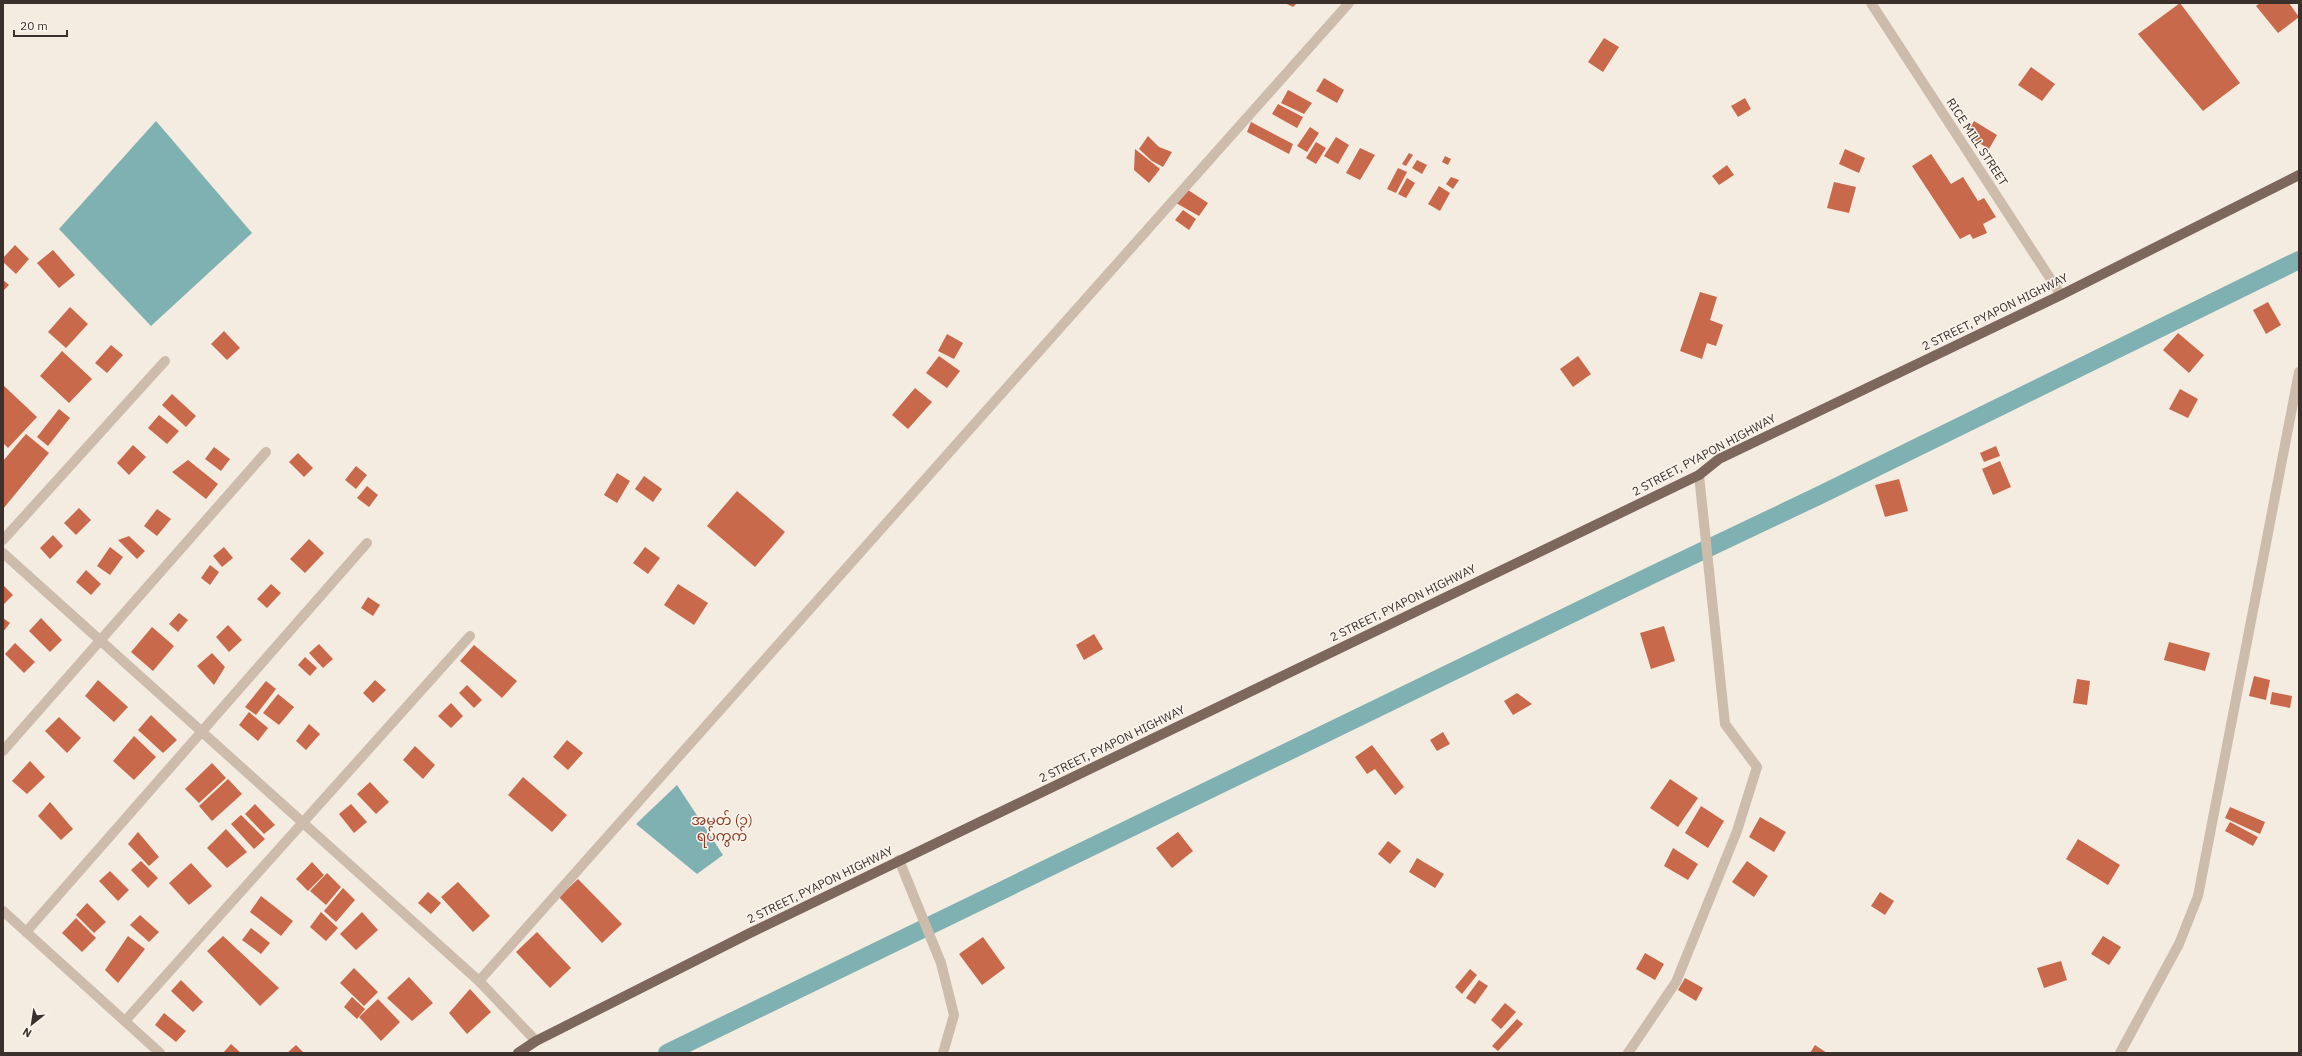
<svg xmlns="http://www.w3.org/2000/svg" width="2302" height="1056" font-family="'IBM Plex Sans','Noto Sans Myanmar',sans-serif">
	<rect width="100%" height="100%" fill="#f4ebe1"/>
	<!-- water -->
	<g fill="#7fb0b2">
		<polygon points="156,121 252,233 151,326 59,229"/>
		<polygon points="677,785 723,855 697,874 636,824"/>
	</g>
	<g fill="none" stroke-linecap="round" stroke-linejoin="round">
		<!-- canal -->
		<polyline stroke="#7fb0b2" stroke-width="18" points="667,1053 1656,573 1816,497 2299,260"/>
	</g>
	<!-- building -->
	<g fill="#c8694b">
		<polygon points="1285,3 1297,3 1293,7"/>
		<polygon points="2180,3 2240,83 2203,111 2138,34"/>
		<polygon points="2260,3 2289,3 2299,17 2278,33 2256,6"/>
		<polygon points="1604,38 1619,47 1603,72 1588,62"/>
		<polygon points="2031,67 2055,84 2042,101 2018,85"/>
		<polygon points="1324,78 1344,90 1337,103 1316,91"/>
		<polygon points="1288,90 1312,103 1304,114 1281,103"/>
		<polygon points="1745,98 1751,109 1738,117 1731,106"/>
		<polygon points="1278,104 1303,117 1297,128 1272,114"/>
		<polygon points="1974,121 1997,135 1989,149 1966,135"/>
		<polygon points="1251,122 1293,144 1289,154 1247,132"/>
		<polygon points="1310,127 1319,133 1307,152 1297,146"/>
		<polygon points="1148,136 1159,147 1172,152 1163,167 1152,161 1139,149"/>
		<polygon points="1336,137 1349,145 1338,164 1324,156"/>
		<polygon points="1316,142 1326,148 1316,164 1306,158"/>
		<polygon points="1360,148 1375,155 1360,180 1346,173"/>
		<polygon points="1135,149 1160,169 1149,183 1134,170"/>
		<polygon points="1845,149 1865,158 1859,173 1839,164"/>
		<polygon points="1409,153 1413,155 1406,166 1402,164"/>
		<polygon points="1931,154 1951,184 1963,177 1978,201 1984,198 1996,217 1983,224 1987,233 1973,239 1970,234 1960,239 1912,166"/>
		<polygon points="1445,156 1451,159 1448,165 1442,162"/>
		<polygon points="1417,160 1427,165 1422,174 1412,168"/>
		<polygon points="1727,165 1734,175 1719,185 1712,176"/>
		<polygon points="1398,168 1407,172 1396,193 1387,189"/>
		<polygon points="1451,177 1459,180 1453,189 1446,184"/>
		<polygon points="1407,178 1415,183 1406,198 1398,194"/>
		<polygon points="1834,182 1856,187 1849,213 1827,208"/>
		<polygon points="1439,186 1450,193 1440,211 1428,204"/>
		<polygon points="1188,190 1208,203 1199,216 1176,203"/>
		<polygon points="1183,210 1196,219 1189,230 1175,220"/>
		<polygon points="15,245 29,259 16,274 3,262 3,258"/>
		<polygon points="53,250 75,275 59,288 37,263"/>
		<polygon points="3,280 9,285 3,291"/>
		<polygon points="1700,292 1717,297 1710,320 1723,325 1716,346 1707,343 1702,359 1680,351"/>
		<polygon points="2268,302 2281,325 2266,334 2253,310"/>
		<polygon points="70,307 88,324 66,348 48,332"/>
		<polygon points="224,331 240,348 227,360 211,344"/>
		<polygon points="2178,333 2204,355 2189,373 2163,350"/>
		<polygon points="947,334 963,343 954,359 938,351"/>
		<polygon points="111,345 123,355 107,373 95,363"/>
		<polygon points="62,351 92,379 69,403 40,376"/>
		<polygon points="939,356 960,371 947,388 926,373"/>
		<polygon points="1578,356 1591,374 1573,387 1560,369"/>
		<polygon points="3,385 37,417 8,448 3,443"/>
		<polygon points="915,388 932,402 908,429 892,415"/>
		<polygon points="2180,389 2198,399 2188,418 2169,409"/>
		<polygon points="172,394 196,416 186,427 162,405"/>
		<polygon points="59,409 70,418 48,446 37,437"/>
		<polygon points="159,415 179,431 167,444 148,428"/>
		<polygon points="26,434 49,453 3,509 3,461"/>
		<polygon points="133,445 146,457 129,475 117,463"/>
		<polygon points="1996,446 2000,456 1984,462 1980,453"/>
		<polygon points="214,447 230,459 221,471 205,459"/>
		<polygon points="298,453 313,468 304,477 289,462"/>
		<polygon points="188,460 218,484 206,499 172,472"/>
		<polygon points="2000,461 2011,487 1993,495 1982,469"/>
		<polygon points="356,466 367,475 356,489 345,480"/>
		<polygon points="617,473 630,481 617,503 604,495"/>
		<polygon points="644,476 662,489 653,502 635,489"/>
		<polygon points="1899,479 1908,511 1885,517 1875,485"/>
		<polygon points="367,486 378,495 369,507 357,498"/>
		<polygon points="737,491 785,532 755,567 707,526"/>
		<polygon points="79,508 91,520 76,535 64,523"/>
		<polygon points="157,509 171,519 157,536 144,526"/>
		<polygon points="53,535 63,546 50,559 40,548"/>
		<polygon points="129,536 145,551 137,559 118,540"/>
		<polygon points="309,539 324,553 305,573 290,559"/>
		<polygon points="110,547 123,557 110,575 97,566"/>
		<polygon points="224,547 233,558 222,567 213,556"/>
		<polygon points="645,547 660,558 648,574 633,563"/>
		<polygon points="210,565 219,572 210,585 201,578"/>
		<polygon points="86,570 101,584 91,595 76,582"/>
		<polygon points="271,584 281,593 267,608 257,599"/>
		<polygon points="678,584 708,603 694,625 664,605"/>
		<polygon points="3,585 13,595 3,605"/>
		<polygon points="368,597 380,605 373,616 361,608"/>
		<polygon points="179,613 188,620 178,632 169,624"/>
		<polygon points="3,618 10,623 3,632"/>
		<polygon points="41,618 62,640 50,652 29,631"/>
		<polygon points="228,625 242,640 229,652 216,637"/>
		<polygon points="1664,626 1675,661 1651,669 1640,633"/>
		<polygon points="152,627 174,646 153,671 131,652"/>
		<polygon points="1094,634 1103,649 1084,660 1076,645"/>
		<polygon points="2169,642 2210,653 2205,671 2164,660"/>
		<polygon points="15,643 35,662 24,673 5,654"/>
		<polygon points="319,644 333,659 323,668 309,653"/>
		<polygon points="474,645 517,681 502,698 460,661"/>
		<polygon points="212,653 225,667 214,685 197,666"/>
		<polygon points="305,657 317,668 310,676 298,665"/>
		<polygon points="2254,676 2270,680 2266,700 2249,696"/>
		<polygon points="2077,679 2090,681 2087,705 2073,703"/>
		<polygon points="98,680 128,707 114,722 85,696"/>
		<polygon points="375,680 386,690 373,703 363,693"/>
		<polygon points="266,681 276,689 256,715 245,707"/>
		<polygon points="467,685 482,700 474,708 459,693"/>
		<polygon points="2272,692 2292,696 2290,708 2270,704"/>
		<polygon points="1517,693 1532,704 1513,715 1504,701"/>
		<polygon points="278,694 294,707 279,725 263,713"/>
		<polygon points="451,703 463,716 451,728 438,716"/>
		<polygon points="249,712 268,728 258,741 239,725"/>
		<polygon points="151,715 177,740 163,753 138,730"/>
		<polygon points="59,717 81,738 67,753 45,731"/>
		<polygon points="309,724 320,734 306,750 296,741"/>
		<polygon points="1443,732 1450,744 1437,751 1430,740"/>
		<polygon points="134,736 156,757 134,780 113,761"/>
		<polygon points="567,740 583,753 568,770 553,757"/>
		<polygon points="1372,745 1404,787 1395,795 1375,769 1367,774 1355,757"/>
		<polygon points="415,746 435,765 423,779 403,760"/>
		<polygon points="30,761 45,777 27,794 12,781"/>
		<polygon points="212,763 226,778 199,803 185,789"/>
		<polygon points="523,777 567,815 552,832 508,795"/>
		<polygon points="228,779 242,794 212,821 199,806"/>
		<polygon points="1670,779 1698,798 1678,827 1650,808"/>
		<polygon points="370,782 389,802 376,814 357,794"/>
		<polygon points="50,802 73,829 61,840 38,816"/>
		<polygon points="255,804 275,825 264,834 245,814"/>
		<polygon points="351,804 367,822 354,833 339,814"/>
		<polygon points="1701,806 1724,821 1708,848 1685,833"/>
		<polygon points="2230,807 2265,822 2260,834 2225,818"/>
		<polygon points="241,815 265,839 254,849 231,824"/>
		<polygon points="1760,817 1786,832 1774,852 1749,837"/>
		<polygon points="2230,822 2258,837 2253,846 2225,831"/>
		<polygon points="226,829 247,852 227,868 207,848"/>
		<polygon points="138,832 159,857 149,866 128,844"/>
		<polygon points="1178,832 1193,851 1172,868 1156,848"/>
		<polygon points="2078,839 2120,865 2108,885 2066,859"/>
		<polygon points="1388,841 1401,851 1390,864 1378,854"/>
		<polygon points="1673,848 1698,864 1688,880 1664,866"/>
		<polygon points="1417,858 1444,874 1435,888 1409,872"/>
		<polygon points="141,861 158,878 148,888 131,870"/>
		<polygon points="1747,861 1768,876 1754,897 1732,882"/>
		<polygon points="312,862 324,875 308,891 296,879"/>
		<polygon points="191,863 212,886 189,905 169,883"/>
		<polygon points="110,871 129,890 118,901 99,881"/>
		<polygon points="327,873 341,887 326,905 310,891"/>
		<polygon points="578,879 622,924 602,943 559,897"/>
		<polygon points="458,882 490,916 473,932 441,897"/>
		<polygon points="343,888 355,900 336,922 324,911"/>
		<polygon points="428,892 441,903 431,914 418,903"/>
		<polygon points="1880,892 1894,901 1885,915 1871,906"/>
		<polygon points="261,896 293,921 281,936 250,912"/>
		<polygon points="87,903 106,922 94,933 76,915"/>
		<polygon points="321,912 338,928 326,941 310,927"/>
		<polygon points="362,912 378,930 356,950 340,934"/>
		<polygon points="140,915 159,932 149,942 130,925"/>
		<polygon points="76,918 96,938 82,952 62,933"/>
		<polygon points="251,928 270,943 261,954 242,940"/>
		<polygon points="537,932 571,968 550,988 516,952"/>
		<polygon points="128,936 145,949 118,983 105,970"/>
		<polygon points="223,936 279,988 260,1006 207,951"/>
		<polygon points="2103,936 2121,947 2109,965 2091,954"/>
		<polygon points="983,937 1005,968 982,985 959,954"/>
		<polygon points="1645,953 1664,964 1655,980 1636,969"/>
		<polygon points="2061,961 2067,980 2044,988 2037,968"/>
		<polygon points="354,968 378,992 364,1006 340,983"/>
		<polygon points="1470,969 1477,975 1462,994 1455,987"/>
		<polygon points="409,977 433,1003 412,1021 387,998"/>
		<polygon points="1685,978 1703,988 1696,1001 1678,990"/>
		<polygon points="181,980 203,1002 193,1012 171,991"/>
		<polygon points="1479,980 1488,986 1475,1004 1466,998"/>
		<polygon points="470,989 491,1012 467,1034 449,1013"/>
		<polygon points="352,997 365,1009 357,1019 344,1007"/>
		<polygon points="378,999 400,1022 381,1041 359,1017"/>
		<polygon points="1505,1003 1516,1012 1501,1029 1491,1020"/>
		<polygon points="164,1013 186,1031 176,1042 155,1025"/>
		<polygon points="1517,1019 1523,1024 1498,1051 1492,1046"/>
		<polygon points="231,1044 241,1053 223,1053"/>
		<polygon points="296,1045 304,1053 287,1053"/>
		<polygon points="1815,1045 1827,1053 1810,1053"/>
	</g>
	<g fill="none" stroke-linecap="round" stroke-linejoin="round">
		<!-- minor -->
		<g stroke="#cdbbac" stroke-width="10">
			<polyline points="1871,3 2061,295"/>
			<polyline points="3,540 165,361"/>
			<polyline points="3,553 479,981 536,1041"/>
			<polyline points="3,751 266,452"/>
			<polyline points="899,860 941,963 954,1015 943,1053"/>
			<polyline points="3,911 160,1053"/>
			<polyline points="26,932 367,543"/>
			<polyline points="479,981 1349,3"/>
			<polyline points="125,1021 470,636"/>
			<polyline points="1628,1053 1676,982 1737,831 1757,767 1725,724 1699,475"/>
			<polyline points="2120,1053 2179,944 2198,896 2299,372"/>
		</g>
		<!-- major -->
		<polyline stroke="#7d675c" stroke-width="10" points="518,1053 536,1041 750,933 1699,475 1719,459 2061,295 2299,175"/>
	</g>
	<g text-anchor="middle" stroke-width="3" stroke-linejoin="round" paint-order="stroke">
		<!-- street labels -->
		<g font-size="12" fill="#3b302b" stroke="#fbf5ee">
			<text transform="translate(1977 142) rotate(57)" y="4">RICE MILL STREET</text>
			<text transform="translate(1995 312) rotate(-26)" y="4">2 STREET, PYAPON HIGHWAY</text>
			<text transform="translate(1704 455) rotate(-28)" y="4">2 STREET, PYAPON HIGHWAY</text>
			<text transform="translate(1403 603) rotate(-26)" y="4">2 STREET, PYAPON HIGHWAY</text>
			<text transform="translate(1112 744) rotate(-26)" y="4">2 STREET, PYAPON HIGHWAY</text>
			<text transform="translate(820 885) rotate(-26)" y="4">2 STREET, PYAPON HIGHWAY</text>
		</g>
		<!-- quarter labels -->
		<g font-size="14" fill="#8c3b22" stroke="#fbf5ee">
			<text x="722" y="825">အမှတ် (၁)<tspan x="722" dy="16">ရပ်ကွက်</tspan></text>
		</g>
	</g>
	<!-- border -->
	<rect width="2302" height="1056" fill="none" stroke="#3b302b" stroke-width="8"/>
	<!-- north arrow -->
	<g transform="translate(32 1024) rotate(210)" stroke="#fbf5ee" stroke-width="3" paint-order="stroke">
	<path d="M0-3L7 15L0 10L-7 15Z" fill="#3b302b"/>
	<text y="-6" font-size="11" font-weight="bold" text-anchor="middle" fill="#3b302b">N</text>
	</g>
	<!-- scale -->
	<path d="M14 30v6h53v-6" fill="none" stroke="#3b302b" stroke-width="2"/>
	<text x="20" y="30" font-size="12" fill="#3b302b" stroke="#fbf5ee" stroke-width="3" paint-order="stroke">20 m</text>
</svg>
